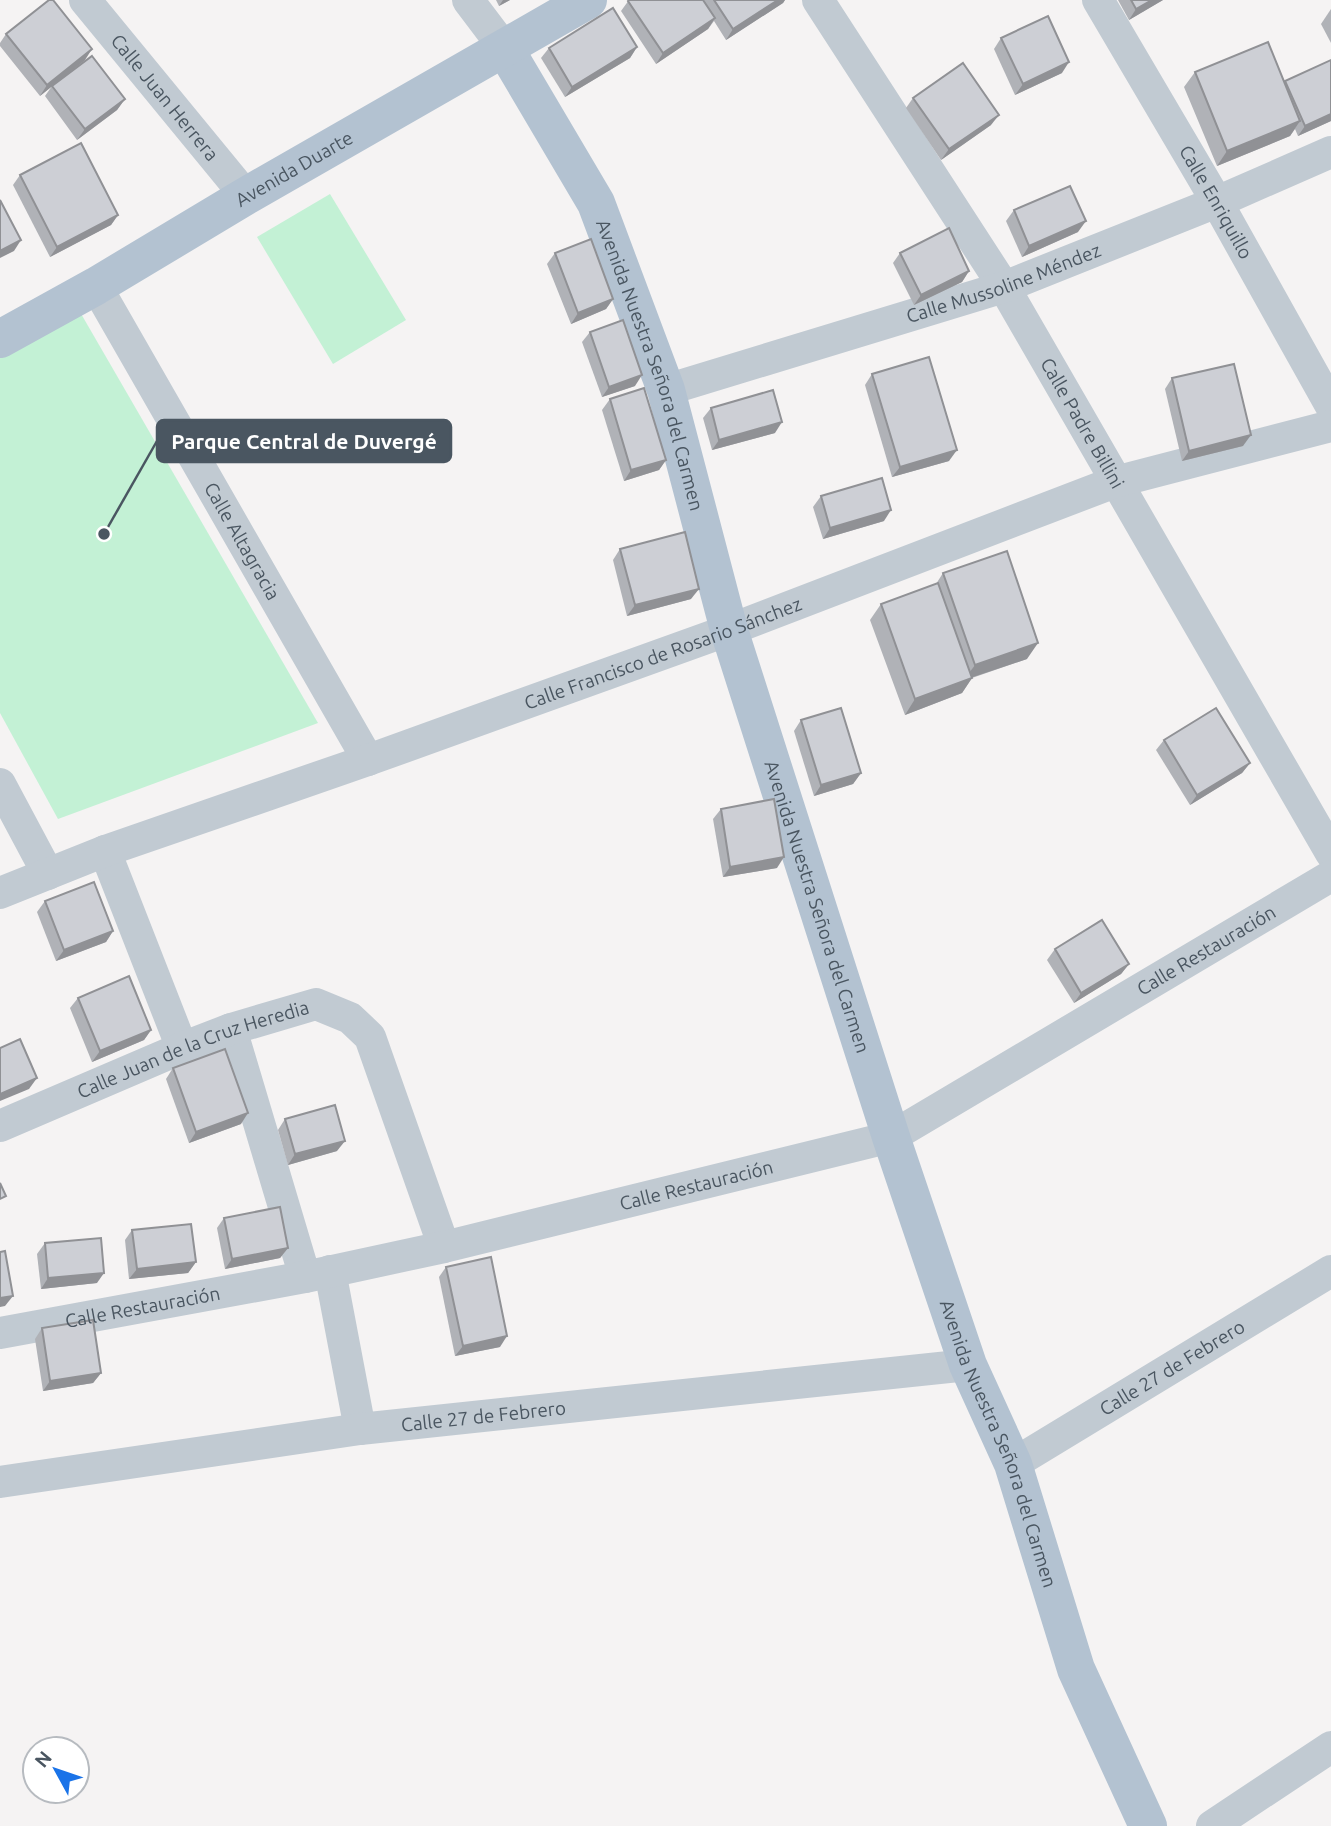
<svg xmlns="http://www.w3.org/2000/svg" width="1331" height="1826" font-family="Ubuntu,sans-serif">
	<rect width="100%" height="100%" fill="#f5f3f3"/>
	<!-- green -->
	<g fill="#c3f1d5">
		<polygon points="330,194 406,320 333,364 257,237"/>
		<polygon points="80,312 318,723 58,819 0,713 0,354"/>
	</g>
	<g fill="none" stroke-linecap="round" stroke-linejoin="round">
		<!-- street -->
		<g stroke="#c1cad2" stroke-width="32">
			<path id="s1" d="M 85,0 L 246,196"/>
			<polyline points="468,0 505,49"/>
			<path id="s2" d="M 818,0 L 1004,287 L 1331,853"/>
			<path id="s3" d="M 1098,0 L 1217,202 L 1331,406"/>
			<path id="s4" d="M 96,286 L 368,760"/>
			<path id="s5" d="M 666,390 L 1004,287 L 1217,202 L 1331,152"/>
			<polyline points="0,784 48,874"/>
			<polyline points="105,851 182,1048"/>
			<path id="s6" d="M 0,893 L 105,851 L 368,760 L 729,630 L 1115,482 L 1331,426"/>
			<polyline points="231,1029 305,1277"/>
			<path id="s7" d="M 0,1126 L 182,1048 L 231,1029 L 316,1004 L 350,1018 L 370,1037 L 444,1247"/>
			<polyline points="330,1271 360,1429"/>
			<path id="s8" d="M 0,1333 L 305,1277 L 444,1247 L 891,1137 L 1331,876"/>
			<path id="s9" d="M 1013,1464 L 1331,1271"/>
			<path id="s10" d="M 0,1482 L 360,1429 L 968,1365"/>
			<polyline points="1212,1826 1331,1747"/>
		</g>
		<!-- primary -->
		<g stroke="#b3c2d1" stroke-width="38">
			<path id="s11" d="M 505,49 L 596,203 L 666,390 L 729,630 L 891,1137 L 968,1365 L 1013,1464 L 1076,1669 L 1148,1826"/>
			<path id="s12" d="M 0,339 L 96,286 L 246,196 L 588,0"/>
		</g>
	</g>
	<!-- wall -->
	<g fill="#b0b2b7">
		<polygon points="496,0 510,0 499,6"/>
		<polygon points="629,0 785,0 783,3 726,40 714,21 708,29 656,64 621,11"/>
		<polygon points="1118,0 1163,0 1129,20"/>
		<polygon points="1331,9 1331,43 1321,24"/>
		<polygon points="6,34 85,60 55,84 125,99 117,110 77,140 45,96 52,86 40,96 0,46 0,43"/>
		<polygon points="1001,38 1062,73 1015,95 994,49"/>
		<polygon points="637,47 630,58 565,97 541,58 549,48"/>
		<polygon points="1331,60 1331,121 1298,136 1295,129 1290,136 1217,166 1184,87 1195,72 1285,82"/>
		<polygon points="913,98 991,125 941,160 906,108"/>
		<polygon points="20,175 118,215 111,225 50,257 13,185"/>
		<polygon points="1014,210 1078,232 1022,257 1006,221"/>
		<polygon points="555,253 613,299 606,309 571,324 547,264"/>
		<polygon points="900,253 969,271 962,282 914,305 893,263"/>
		<polygon points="590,332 635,386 602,397 582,342"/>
		<polygon points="872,374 949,461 892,477 865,385"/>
		<polygon points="1172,378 1243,446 1182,461 1165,389"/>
		<polygon points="610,399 666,460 659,470 624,481 602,410"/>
		<polygon points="711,408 775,433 712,450 703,418"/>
		<polygon points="821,496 884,521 823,539 813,507"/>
		<polygon points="620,549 691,599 627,616 613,560"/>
		<polygon points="943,573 1027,659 972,678 962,693 905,715 870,620 881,604 936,584"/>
		<polygon points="801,720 861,773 853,784 814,796 794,731"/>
		<polygon points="1164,740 1250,763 1242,773 1190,805 1156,750"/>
		<polygon points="721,809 777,868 723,877 713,819"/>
		<polygon points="45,901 113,931 106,942 56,961 37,912"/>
		<polygon points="1055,949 1129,964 1121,974 1074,1003 1047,960"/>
		<polygon points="78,998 151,1030 144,1040 92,1062 70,1008"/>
		<polygon points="173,1068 241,1124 189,1143 166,1079"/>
		<polygon points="285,1119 337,1151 288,1165 278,1130"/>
		<polygon points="224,1218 288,1248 280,1258 225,1269 217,1228"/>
		<polygon points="132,1230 196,1262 188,1273 129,1279 125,1240"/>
		<polygon points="45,1243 97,1283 41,1289 37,1254"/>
		<polygon points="446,1267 500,1347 455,1356 439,1277"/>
		<polygon points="42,1328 101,1373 93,1383 43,1391 35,1339"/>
	</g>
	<!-- shaded-wall -->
	<g fill="#909195">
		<polygon points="503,0 510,0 499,6"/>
		<polygon points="778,0 785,0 783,3 726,40 733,29"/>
		<polygon points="1152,0 1163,0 1129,20 1136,9"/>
		<polygon points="715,18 708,29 656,64 663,53"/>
		<polygon points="637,47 630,58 565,97 572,87"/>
		<polygon points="92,49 85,60 40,96 47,85"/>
		<polygon points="1069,62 1062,73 1015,95 1023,84"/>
		<polygon points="125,99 117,110 77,140 85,129"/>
		<polygon points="1331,114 1331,121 1298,136 1305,126"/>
		<polygon points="999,115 991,125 941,160 949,149"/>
		<polygon points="1300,121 1290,136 1217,166 1227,151"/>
		<polygon points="118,215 111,225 50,257 57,247"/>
		<polygon points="1086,221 1078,232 1022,257 1029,246"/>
		<polygon points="21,240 14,251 0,258 0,251"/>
		<polygon points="969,271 962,282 914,305 921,295"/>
		<polygon points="613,299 606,309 571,324 578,313"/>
		<polygon points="642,375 635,386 602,397 609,387"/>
		<polygon points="782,422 775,433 712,450 719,440"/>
		<polygon points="1251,435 1243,446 1182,461 1189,451"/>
		<polygon points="957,450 949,461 892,477 900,467"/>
		<polygon points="666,460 659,470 624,481 631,470"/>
		<polygon points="891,510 884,521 823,539 830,528"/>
		<polygon points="699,589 691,599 627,616 635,605"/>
		<polygon points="1038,643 1027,659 964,680 975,665"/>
		<polygon points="972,678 962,693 905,715 915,699"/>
		<polygon points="1250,763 1242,773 1190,805 1197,795"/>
		<polygon points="861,773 853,784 814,796 821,785"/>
		<polygon points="784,857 777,868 723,877 730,867"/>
		<polygon points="113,931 106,942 56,961 64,950"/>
		<polygon points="1129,964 1121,974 1074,1003 1081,993"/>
		<polygon points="151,1030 144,1040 92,1062 100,1051"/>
		<polygon points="37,1078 29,1089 0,1101 0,1094"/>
		<polygon points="248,1113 241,1124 189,1143 196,1132"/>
		<polygon points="345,1141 337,1151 288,1165 295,1154"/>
		<polygon points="288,1248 280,1258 225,1269 232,1259"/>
		<polygon points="196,1262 188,1273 129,1279 137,1269"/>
		<polygon points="104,1273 97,1283 41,1289 48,1278"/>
		<polygon points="13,1296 5,1306 0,1307 0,1298"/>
		<polygon points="507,1336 500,1347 455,1356 463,1346"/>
		<polygon points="101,1373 93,1383 43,1391 50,1381"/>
	</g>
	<!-- building -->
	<g fill="#cdcfd5" stroke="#909195" stroke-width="2">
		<polygon points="49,0 53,0 92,49 47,85 6,34"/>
		<polygon points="629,0 703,0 715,18 663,53 628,1"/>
		<polygon points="714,0 778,0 733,29"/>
		<polygon points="1131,0 1152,0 1136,9"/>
		<polygon points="613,8 637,47 572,87 549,48"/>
		<polygon points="1048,16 1069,62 1023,84 1001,38"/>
		<polygon points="1268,42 1300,121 1227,151 1195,72"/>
		<polygon points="92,56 125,99 85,129 52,86"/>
		<polygon points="1331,60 1331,114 1305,126 1285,81"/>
		<polygon points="963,63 999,115 949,149 913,98"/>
		<polygon points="81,143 118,215 57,247 20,175"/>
		<polygon points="1070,186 1086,221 1029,246 1014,210"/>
		<polygon points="0,200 21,240 0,251"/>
		<polygon points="949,228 969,271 921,295 900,253"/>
		<polygon points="591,239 613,299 578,313 555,253"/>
		<polygon points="623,320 642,375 609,387 590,332"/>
		<polygon points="929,357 957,450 900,467 872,374"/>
		<polygon points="1234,364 1251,435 1189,451 1172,378"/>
		<polygon points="644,388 666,460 631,470 610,399"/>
		<polygon points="773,390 782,422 719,440 711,408"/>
		<polygon points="882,478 891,510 830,528 821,496"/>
		<polygon points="685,532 699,589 635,605 620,549"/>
		<polygon points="1007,551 1038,643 975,665 943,573"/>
		<polygon points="938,583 972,678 915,699 881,604"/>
		<polygon points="841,708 861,773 821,785 801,720"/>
		<polygon points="1216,708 1250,763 1197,795 1164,740"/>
		<polygon points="774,799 784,857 730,867 721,809"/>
		<polygon points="94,882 113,931 64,950 45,901"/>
		<polygon points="1102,920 1129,964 1081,993 1055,949"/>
		<polygon points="129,976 151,1030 100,1051 78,998"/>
		<polygon points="20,1039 37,1078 0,1094 0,1048"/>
		<polygon points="225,1049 248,1113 196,1132 173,1068"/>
		<polygon points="335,1105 345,1141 295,1154 285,1119"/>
		<polygon points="0,1183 6,1196 0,1199"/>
		<polygon points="280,1207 288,1248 232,1259 224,1218"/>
		<polygon points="191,1224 196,1262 137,1269 132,1230"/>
		<polygon points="101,1238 104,1273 48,1278 45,1243"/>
		<polygon points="5,1251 13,1296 0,1298 0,1252"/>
		<polygon points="491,1257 507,1336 463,1346 446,1267"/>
		<polygon points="93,1320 101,1373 50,1381 42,1328"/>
	</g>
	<g text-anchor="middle" stroke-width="7" stroke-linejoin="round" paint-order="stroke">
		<!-- street labels -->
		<g font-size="19" fill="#4a5661" stroke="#fff">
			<text dy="7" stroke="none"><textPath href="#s1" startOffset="126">Calle Juan Herrera</textPath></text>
			<text dy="7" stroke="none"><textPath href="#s12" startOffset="340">Avenida Duarte</textPath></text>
			<text dy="7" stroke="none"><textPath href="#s3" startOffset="234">Calle Enriquillo</textPath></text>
			<text dy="7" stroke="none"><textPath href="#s5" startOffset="354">Calle Mussoline Méndez</textPath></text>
			<text dy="7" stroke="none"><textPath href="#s11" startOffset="350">Avenida Nuestra Señora del Carmen</textPath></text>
			<text dy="7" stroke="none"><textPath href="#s2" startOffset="499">Calle Padre Billini</textPath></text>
			<text dy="7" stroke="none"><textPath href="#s4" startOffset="294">Calle Altagracia</textPath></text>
			<text dy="7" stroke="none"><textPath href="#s6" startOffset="705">Calle Francisco de Rosario Sánchez</textPath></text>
			<text dy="7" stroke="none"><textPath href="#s11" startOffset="917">Avenida Nuestra Señora del Carmen</textPath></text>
			<text dy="7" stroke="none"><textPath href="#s8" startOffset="1279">Calle Restauración</textPath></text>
			<text dy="7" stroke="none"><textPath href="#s7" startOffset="208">Calle Juan de la Cruz Heredia</textPath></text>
			<text dy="7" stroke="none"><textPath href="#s8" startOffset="712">Calle Restauración</textPath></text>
			<text dy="7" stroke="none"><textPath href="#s8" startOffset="145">Calle Restauración</textPath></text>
			<text dy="7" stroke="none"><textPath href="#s9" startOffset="186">Calle 27 de Febrero</textPath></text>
			<text dy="7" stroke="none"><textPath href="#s10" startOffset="488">Calle 27 de Febrero</textPath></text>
			<text dy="7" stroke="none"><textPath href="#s11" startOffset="1484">Avenida Nuestra Señora del Carmen</textPath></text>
		</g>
	</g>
	<!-- callouts -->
	<path fill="none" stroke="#4a5661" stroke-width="2.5" d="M104 534L157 441"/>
	<circle fill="#4a5661" stroke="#fff" stroke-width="2.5" cx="104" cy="534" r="7"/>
	<rect fill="#4a5661" stroke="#4a5661" stroke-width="2.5" x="157" y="420" width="294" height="42" rx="7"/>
	<g font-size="21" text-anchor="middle" font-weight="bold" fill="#fff">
		<text x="304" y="449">Parque Central de Duvergé</text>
	</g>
	<!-- north arrow -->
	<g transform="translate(56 1770) rotate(310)"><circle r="33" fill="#ffffff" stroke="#b7bbc0" stroke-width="2"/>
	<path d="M0-5L12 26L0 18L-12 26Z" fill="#1a73e8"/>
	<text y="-10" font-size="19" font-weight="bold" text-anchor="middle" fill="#4a5661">N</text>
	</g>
</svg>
